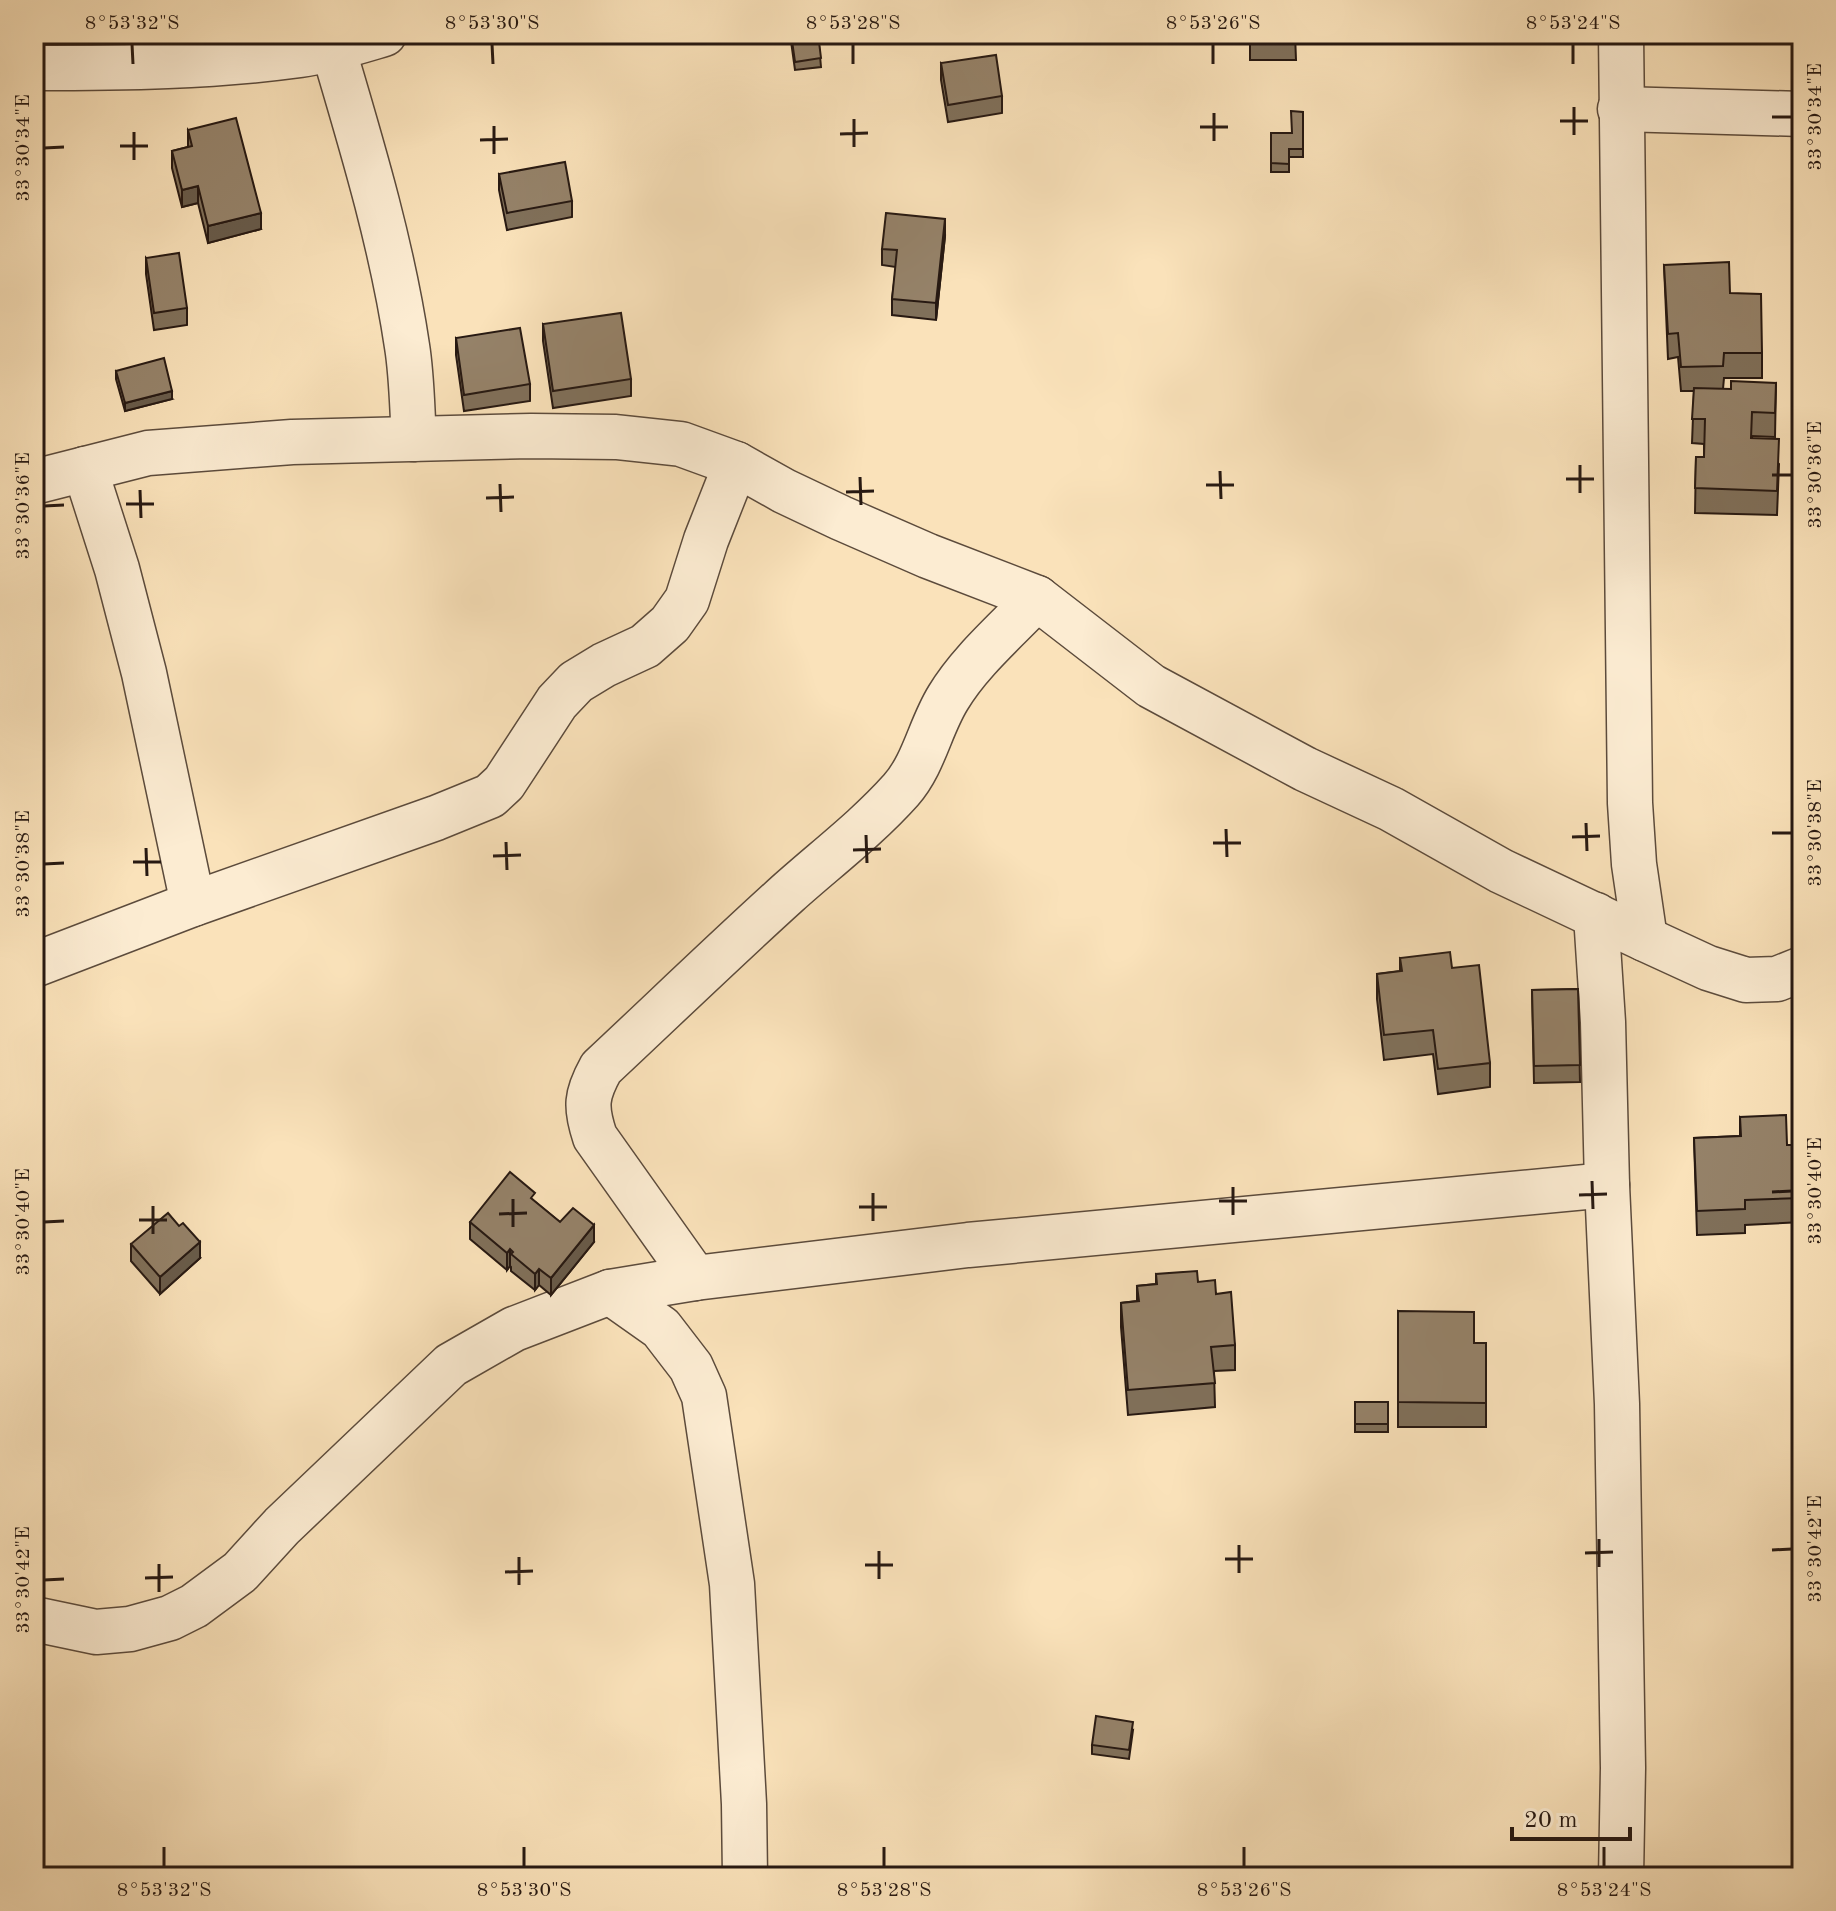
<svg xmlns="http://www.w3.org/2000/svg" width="1836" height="1911" font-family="'Old Standard TT',serif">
	<rect width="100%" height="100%" fill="#fae2ba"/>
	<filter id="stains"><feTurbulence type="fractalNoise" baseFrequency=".0025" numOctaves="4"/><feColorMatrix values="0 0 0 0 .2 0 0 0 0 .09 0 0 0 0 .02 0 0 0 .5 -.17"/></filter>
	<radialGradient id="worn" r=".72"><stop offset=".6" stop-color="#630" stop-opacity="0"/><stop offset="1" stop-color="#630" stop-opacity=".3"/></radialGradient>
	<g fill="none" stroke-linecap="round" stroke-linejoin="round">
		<defs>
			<g id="minor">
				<polyline points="1621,34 1630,803 1634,864 1645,939"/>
				<path d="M 333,48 C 362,146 392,245 407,346 C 412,377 412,408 414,439"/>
				<path d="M 34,68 C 123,68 212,67 300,55 C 329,51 357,42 384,34"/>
				<polyline points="1620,109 1802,114"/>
				<polyline points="85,469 117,569 144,673 193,904"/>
				<polyline points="34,482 148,453 292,442 531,436 616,437 681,444 736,464 784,491 841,518 928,556 1037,598 1151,686 1305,769 1391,809 1501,871 1645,939 1708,968 1746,980 1777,979 1802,969"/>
				<polyline points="1596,915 1603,1022 1607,1185 1617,1404 1623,1768 1621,1877"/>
				<polyline points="34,965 193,904 436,818 490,796 504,783 557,702 576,682 604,665 645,646 670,624 687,600 706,540 736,464"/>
				<path d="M 695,1278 L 595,1137 C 585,1107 586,1095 601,1068 C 663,1010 725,950 788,893 C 826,859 867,828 901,790 C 924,764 930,727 948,698 C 970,661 1008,629 1037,598"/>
				<polyline points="610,1292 661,1328 691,1367 704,1396 732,1584 744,1804 745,1877"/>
				<polyline points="34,1619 96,1632 130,1629 170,1618 194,1606 240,1572 282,1526 451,1365 514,1329 610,1292 695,1278 968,1245 1607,1185"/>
			</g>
		</defs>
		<!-- minor casing -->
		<use href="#minor" stroke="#5c4b3c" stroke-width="47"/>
		<!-- minor -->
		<use href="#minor" stroke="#fcecd2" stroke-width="44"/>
	</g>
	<!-- wall -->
	<g fill="#80705a" stroke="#271912" stroke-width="2">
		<polygon points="34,34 38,34 38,46 34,47"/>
		<polygon points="790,34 818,34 821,67 795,70"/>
		<polygon points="1250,34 1295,34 1296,60 1250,60"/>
		<polygon points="1793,34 1802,34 1802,53 1793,54"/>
		<polygon points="941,63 1002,96 1002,113 948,122 941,80"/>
		<polygon points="1303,112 1303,157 1289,157 1289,172 1271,172 1271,133 1292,133"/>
		<polygon points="188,130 261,229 208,243 198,203 182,207 172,168 172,151 188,147"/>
		<polygon points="499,174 572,201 572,217 507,230 499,190"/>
		<polygon points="945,236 936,320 892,315 892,299 896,267 882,265 882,249"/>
		<polygon points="146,258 187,308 187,325 154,330 146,274"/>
		<polygon points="1664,265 1730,293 1762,353 1762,378 1724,378 1723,389 1731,389 1776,383 1775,437 1752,436 1752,438 1779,464 1777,515 1695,513 1696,457 1704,457 1704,444 1692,443 1694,391 1681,391 1678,357 1668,359"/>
		<polygon points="543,324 631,379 631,396 553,408 543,341"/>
		<polygon points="456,338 530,384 530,401 464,411 456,355"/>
		<polygon points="116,371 172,399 125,411 116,379"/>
		<polygon points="1400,958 1452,968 1490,1063 1490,1087 1438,1094 1433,1054 1384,1060 1377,999 1377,974 1400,971"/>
		<polygon points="1578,989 1580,1082 1534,1083 1532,990"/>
		<polygon points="1740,1117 1787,1145 1802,1198 1802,1222 1745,1225 1745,1233 1697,1235 1694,1138 1740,1136"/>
		<polygon points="535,1202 560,1222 594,1242 551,1295 539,1285 535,1290 511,1271 511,1267 510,1266 507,1270 470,1239 470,1222"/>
		<polygon points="131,1244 200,1258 160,1294 131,1261"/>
		<polygon points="1156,1274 1198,1282 1216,1294 1235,1345 1235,1370 1214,1371 1215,1407 1128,1415 1121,1327 1121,1303 1137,1301 1137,1286 1156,1284"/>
		<polygon points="1398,1311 1474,1343 1486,1343 1486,1427 1398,1427"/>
		<rect x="1355" y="1402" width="33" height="30"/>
		<polygon points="1133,1730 1129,1759 1092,1754 1092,1745"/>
	</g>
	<!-- shaded-wall -->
	<g fill="#685b4a" stroke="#271912" stroke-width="2">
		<polygon points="198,186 198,203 182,207 182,190"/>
		<polygon points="261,213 261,229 208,243 208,226"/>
		<polygon points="945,219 945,236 936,320 936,303"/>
		<polygon points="172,391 172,399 125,411 125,403"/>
		<polygon points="594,1225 594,1242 551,1295 551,1278"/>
		<polygon points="200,1242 200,1258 160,1294 160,1277"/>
		<polygon points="510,1249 510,1266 507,1270 507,1253"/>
		<polygon points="539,1269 539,1285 535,1290 535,1274"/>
	</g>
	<!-- building -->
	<g fill="#958269" stroke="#271912" stroke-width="2">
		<polygon points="791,34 818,34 821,58 795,62"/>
		<polygon points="1250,34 1295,34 1296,44 1250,44"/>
		<polygon points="996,55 1002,96 948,105 941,63"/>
		<polygon points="1291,111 1303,112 1303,149 1289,149 1289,164 1271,163 1271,133 1292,133"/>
		<polygon points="236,118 261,213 208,226 198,186 182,190 172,151 192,146 188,130"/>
		<polygon points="565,162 572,201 507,213 499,174"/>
		<polygon points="886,213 945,219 936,303 892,299 897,250 882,249"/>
		<polygon points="179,253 187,308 154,313 146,258"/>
		<polygon points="1729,262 1730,293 1761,294 1762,353 1724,353 1723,366 1681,367 1678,333 1668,334 1664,265"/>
		<polygon points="621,313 631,379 553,391 543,324"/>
		<polygon points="520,328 530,384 464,395 456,338"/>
		<polygon points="164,358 172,391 125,403 116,371"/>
		<polygon points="1731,381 1776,383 1775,413 1752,412 1751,438 1779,439 1777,491 1695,488 1696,457 1704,457 1705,419 1692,419 1694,388 1731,389"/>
		<polygon points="1450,952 1452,968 1479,965 1490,1063 1438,1069 1433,1030 1384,1035 1377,974 1402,971 1400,958"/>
		<polygon points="1578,989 1580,1065 1534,1066 1532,990"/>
		<polygon points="1786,1115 1787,1145 1800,1145 1802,1198 1745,1200 1745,1209 1697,1211 1694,1138 1741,1136 1740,1117"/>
		<polygon points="510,1172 535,1193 531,1198 560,1222 573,1208 594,1225 551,1278 539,1269 535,1274 511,1254 513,1252 510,1249 507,1253 470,1222"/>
		<polygon points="168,1213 179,1226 183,1223 200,1242 160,1277 131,1244"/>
		<polygon points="1197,1271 1198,1282 1215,1280 1216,1294 1231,1292 1235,1345 1211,1347 1215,1383 1128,1390 1121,1303 1139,1301 1137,1286 1157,1284 1156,1274"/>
		<polygon points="1398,1311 1474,1312 1474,1343 1486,1343 1486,1403 1398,1402"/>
		<rect x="1355" y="1402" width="33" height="22"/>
		<polygon points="1096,1716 1133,1722 1129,1750 1092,1745"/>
	</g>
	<!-- ticks -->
	<path fill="none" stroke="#271912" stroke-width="3" d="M 132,44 L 133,64M 492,44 L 493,64M 853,44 L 853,64M 1213,44 L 1213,64M 1573,44 L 1573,64M 1574,107 L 1574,135M 1214,113 L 1214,141M 1772,117 L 1792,117M 854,119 L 854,147M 1560,121 L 1588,121M 494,126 L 494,154M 1200,127 L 1228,127M 134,132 L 134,160M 840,134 L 868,133M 480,140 L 508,139M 120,146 L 148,146M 44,148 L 64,147M 1580,465 L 1580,493M 1220,471 L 1221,499M 1772,475 L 1792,475M 860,477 L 861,505M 1566,479 L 1594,479M 500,484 L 501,512M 1206,485 L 1234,485M 140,490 L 141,518M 846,492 L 874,491M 486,498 L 514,497M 126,504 L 154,504M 44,506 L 64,505M 1586,823 L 1587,851M 1226,829 L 1227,857M 1772,833 L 1792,833M 866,835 L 867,863M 1572,837 L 1600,836M 506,842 L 507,870M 1213,843 L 1241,843M 146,848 L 147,876M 853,850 L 881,849M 493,856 L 521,855M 133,862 L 161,862M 44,864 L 64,863M 1592,1181 L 1593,1209M 1233,1187 L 1233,1215M 1772,1192 L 1792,1191M 873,1193 L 873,1221M 1579,1195 L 1607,1194M 513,1199 L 513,1227M 1219,1201 L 1247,1201M 153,1206 L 153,1234M 859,1207 L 887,1207M 499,1214 L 527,1213M 139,1220 L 167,1220M 44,1222 L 64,1221M 1599,1539 L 1599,1567M 1239,1545 L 1239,1573M 1772,1550 L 1792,1549M 879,1551 L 879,1579M 1585,1553 L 1613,1552M 519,1557 L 519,1585M 1225,1559 L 1253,1559M 159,1564 L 159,1592M 865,1565 L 893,1565M 505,1572 L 533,1571M 145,1578 L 173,1577M 44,1580 L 64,1579M 164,1847 L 164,1867M 524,1847 L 524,1867M 884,1847 L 884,1867M 1244,1847 L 1244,1867M 1604,1847 L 1604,1867"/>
	<!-- margin -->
	<rect width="1836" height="1911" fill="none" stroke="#fae2ba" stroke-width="88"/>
	<!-- scale -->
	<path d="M1512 1827v12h118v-12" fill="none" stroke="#271912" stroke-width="4"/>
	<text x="1524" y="1827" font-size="24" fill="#271912" stroke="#fcecd2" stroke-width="6" paint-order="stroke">20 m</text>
	<rect x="44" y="44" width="1748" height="1823" fill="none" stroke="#271912" stroke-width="3"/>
	<g font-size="20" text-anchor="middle" fill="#271912">
		<text x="132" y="29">8°53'32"S</text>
		<text x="492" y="29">8°53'30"S</text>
		<text x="853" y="29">8°53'28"S</text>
		<text x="1213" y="29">8°53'26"S</text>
		<text x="1573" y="29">8°53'24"S</text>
		<text transform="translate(1814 117) rotate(-90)" y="7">33°30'34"E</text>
		<text transform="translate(22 148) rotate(-90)" y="7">33°30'34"E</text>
		<text transform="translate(1814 475) rotate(-90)" y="7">33°30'36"E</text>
		<text transform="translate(22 506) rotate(-90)" y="7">33°30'36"E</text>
		<text transform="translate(1814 833) rotate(-90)" y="7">33°30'38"E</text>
		<text transform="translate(22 864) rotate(-90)" y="7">33°30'38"E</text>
		<text transform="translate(1814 1191) rotate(-90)" y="7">33°30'40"E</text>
		<text transform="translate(22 1222) rotate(-90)" y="7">33°30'40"E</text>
		<text transform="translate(1814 1549) rotate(-90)" y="7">33°30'42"E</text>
		<text transform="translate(22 1580) rotate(-90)" y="7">33°30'42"E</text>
		<text x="164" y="1896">8°53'32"S</text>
		<text x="524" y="1896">8°53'30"S</text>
		<text x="884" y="1896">8°53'28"S</text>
		<text x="1244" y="1896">8°53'26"S</text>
		<text x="1604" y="1896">8°53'24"S</text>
	</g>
	<rect width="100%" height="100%" filter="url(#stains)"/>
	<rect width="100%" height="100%" fill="url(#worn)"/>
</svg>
